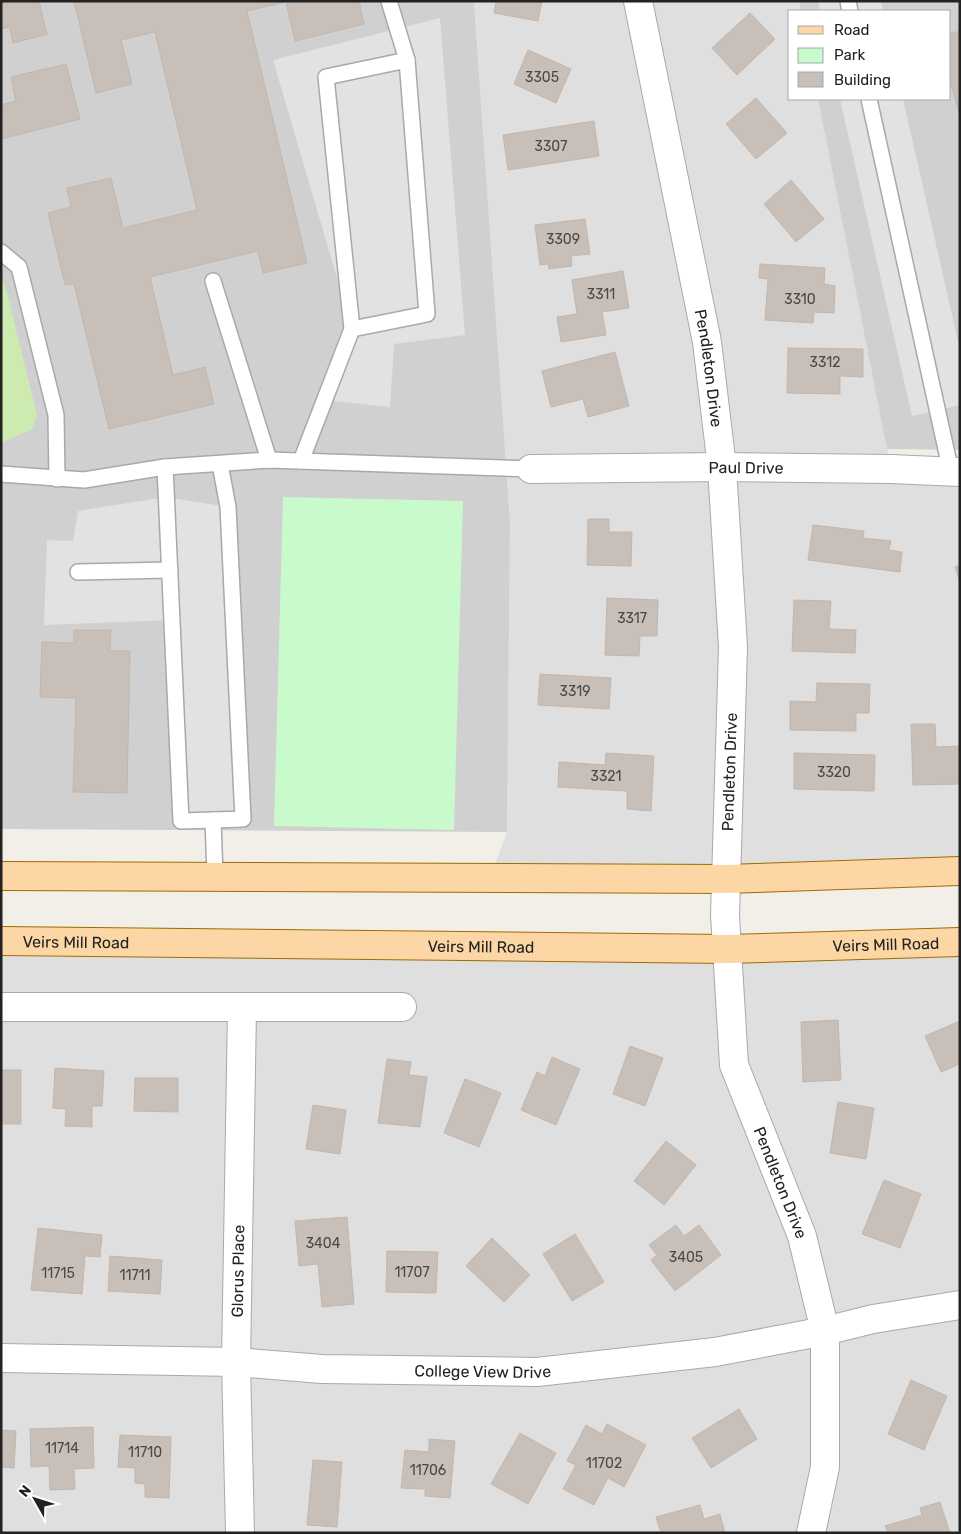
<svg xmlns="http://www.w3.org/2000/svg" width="961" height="1534" font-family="Rubik,sans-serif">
	<rect width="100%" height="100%" fill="#f2efe9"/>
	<!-- residential -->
	<g fill="#e0dfdf">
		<polygon points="474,1 799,1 801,11 790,11 790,99 818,99 891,468 960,472 960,871 490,878 507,832 510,522"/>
		<polygon points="1,941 960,942 960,1533 1,1533"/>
	</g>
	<!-- religious -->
	<g fill="#d0d0d0">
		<polygon points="1,1 474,1 510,522 507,832 1,829"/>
		<polygon points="799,1 960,1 960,450 887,449 818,99 950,99 950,11 801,11"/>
	</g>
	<!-- grass -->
	<polygon fill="#cdebb0" points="1,277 6,289 37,415 32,429 1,443"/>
	<!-- park -->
	<polygon fill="#c8facc" points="283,497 463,501 454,830 274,826"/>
	<!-- parking -->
	<g fill="#e2e2e2">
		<polygon points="818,1 881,1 883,11 820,11"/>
		<polygon points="440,18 465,335 394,344 390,407 325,400 352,329 273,60"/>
		<polygon points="840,99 903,99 960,350 960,405 912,416"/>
		<polygon points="166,497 228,507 243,819 181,821 172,620 44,625 47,540 73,541 78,511"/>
	</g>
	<!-- building -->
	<g fill="#c7bfb8" stroke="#c4b6ab">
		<polygon points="8,1 39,1 47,34 13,43 10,27 1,29 1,3"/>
		<polygon points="74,1 359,1 364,24 295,41 286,2 247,11 307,263 263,273 258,251 150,277 173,375 205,367 214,404 109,429 74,284 65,285 48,213 71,207 67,188 111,178 123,228 197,210 155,32 121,40 132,84 96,93"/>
		<polygon points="496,1 542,1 538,21 494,13"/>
		<polygon points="750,13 775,39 737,75 712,48"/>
		<polygon points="960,31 960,116 950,81 950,34"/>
		<polygon points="528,50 571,69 556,103 514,84"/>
		<polygon points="66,64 80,119 1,139 1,105 16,101 11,77"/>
		<polygon points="756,98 787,133 756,159 726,124"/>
		<polygon points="594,121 599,156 508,170 503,135"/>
		<polygon points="791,180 824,219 796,242 764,204"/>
		<polygon points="585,219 590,254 571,256 572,266 549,269 548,264 540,265 535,225"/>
		<polygon points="760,264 825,268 824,284 835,286 834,313 814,312 813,323 765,320 768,279 759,278"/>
		<polygon points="623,271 629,308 602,312 606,335 561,342 557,317 577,314 572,280"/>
		<polygon points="788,348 863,349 863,377 840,376 840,394 787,393"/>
		<polygon points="615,352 629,406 588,417 583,399 551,407 542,371"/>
		<polygon points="588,519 609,519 609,532 632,532 631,566 587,565"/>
		<polygon points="813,525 864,531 863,538 891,541 889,550 902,552 900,572 808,560"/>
		<polygon points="960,565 960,582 955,567"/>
		<polygon points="607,598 658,600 657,636 640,636 639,656 605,655"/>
		<polygon points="794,600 831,601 829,629 856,630 855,653 792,651"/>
		<polygon points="74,630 111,630 110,651 130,651 127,793 73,792 76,698 40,697 42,642 74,643"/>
		<polygon points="540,674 611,678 609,709 538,705"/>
		<polygon points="817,683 870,684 869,713 856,713 856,731 790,730 790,701 816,702"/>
		<polygon points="911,724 935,724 936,747 960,746 960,784 913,785"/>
		<polygon points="606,753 654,756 651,811 627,809 627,791 558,787 559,762 605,765"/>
		<polygon points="794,753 875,755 874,791 794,789"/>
		<polygon points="838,1020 841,1080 803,1082 801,1022"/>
		<polygon points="960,1021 960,1064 941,1072 925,1036"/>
		<polygon points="630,1046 663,1058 645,1106 613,1094"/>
		<polygon points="552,1057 580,1069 556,1125 521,1110 537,1072 545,1076"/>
		<polygon points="387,1059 411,1062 409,1075 427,1077 420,1127 378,1123"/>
		<polygon points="55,1068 104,1071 102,1106 92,1106 92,1127 65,1126 66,1109 53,1108"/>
		<rect x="1" y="1070" width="20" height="54"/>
		<polygon points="135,1078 178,1078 178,1112 134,1111"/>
		<polygon points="465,1079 501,1093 479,1147 444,1133"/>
		<polygon points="838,1102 874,1108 866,1159 830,1153"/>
		<polygon points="313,1105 346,1110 340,1154 306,1149"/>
		<polygon points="666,1141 696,1165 664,1205 634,1181"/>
		<polygon points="884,1180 921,1194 900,1248 862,1234"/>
		<polygon points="347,1217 354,1304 322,1307 318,1264 299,1266 295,1221"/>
		<polygon points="676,1225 684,1236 699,1225 721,1255 675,1291 651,1260 657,1255 649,1245"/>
		<polygon points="38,1228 102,1235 100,1257 85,1256 82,1294 31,1290"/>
		<polygon points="575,1234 604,1282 572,1301 543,1254"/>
		<polygon points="492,1238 530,1275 504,1302 466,1266"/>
		<polygon points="387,1251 438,1252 436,1293 386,1292"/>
		<polygon points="110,1256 162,1260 160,1294 108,1291"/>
		<polygon points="911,1380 947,1396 924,1450 888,1434"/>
		<polygon points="739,1409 757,1439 711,1468 692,1438"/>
		<polygon points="607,1424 646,1445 624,1487 608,1478 594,1505 563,1489 576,1465 567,1461 586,1425 602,1434"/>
		<polygon points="93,1427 94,1468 74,1469 75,1489 50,1490 49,1466 31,1467 30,1429"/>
		<polygon points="1,1430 16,1431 14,1468 1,1467"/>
		<polygon points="520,1433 556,1453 528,1504 491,1484"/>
		<polygon points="120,1435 171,1437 169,1498 145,1497 145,1484 135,1483 135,1468 118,1467"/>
		<polygon points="429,1439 455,1441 450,1498 425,1496 425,1489 401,1488 405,1450 429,1452"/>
		<polygon points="313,1460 342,1462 337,1527 307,1525"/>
		<polygon points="940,1502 950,1533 888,1533 885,1526 922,1515 920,1508"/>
		<polygon points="700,1505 704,1519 720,1514 725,1533 661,1533 656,1517"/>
	</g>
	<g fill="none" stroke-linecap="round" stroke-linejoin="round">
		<defs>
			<g id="service">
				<polyline points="848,1 850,11"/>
				<polyline points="869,99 951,472"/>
				<polyline points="1,252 19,267 56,415 57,479"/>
				<polyline points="213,281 269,460"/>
				<polyline points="352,329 427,314 407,60"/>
				<polyline points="301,461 352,329 326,77 407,60 389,1"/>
				<polyline points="165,467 181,821 213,820"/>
				<polyline points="1,474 84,480 165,467 269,460 531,469"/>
				<polyline points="78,572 170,570"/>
				<polyline points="215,876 213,820 243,819 228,507 220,464"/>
			</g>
			<g id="minor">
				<path id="s1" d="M 638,1 L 707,342 L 722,467 L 733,647 L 725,915 L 734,1065 L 802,1236 L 825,1331 L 825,1467 L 811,1533"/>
				<path id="s2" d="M 531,469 L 722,467 L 891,469 L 960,472"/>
				<polyline points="1,1007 402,1007"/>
				<path id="s3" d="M 1,1358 L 236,1362 L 322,1369 L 537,1372 L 715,1352 L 825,1331 L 873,1319 L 960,1305"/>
				<path id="s4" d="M 240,1533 L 236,1362 L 242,1009"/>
			</g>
			<g id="primary">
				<polyline points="1,876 726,879 960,871"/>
				<path id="s5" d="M 1,941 L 727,949 L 960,942"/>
			</g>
		</defs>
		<!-- service casing -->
		<use href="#service" stroke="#a9a9a9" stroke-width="18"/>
		<!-- minor casing -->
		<use href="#minor" stroke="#a9a9a9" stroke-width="30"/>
		<!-- primary casing -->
		<use href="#primary" stroke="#a06b00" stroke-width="30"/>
		<!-- service -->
		<use href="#service" stroke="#fff" stroke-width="15"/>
		<!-- minor -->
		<use href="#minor" stroke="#fff" stroke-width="28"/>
		<!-- primary -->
		<use href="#primary" stroke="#fcd6a4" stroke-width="28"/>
	</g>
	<g text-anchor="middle" stroke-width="4" stroke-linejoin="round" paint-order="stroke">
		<!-- number labels -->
		<g font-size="14" fill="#4b4948">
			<text x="542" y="82">3305</text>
			<text x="551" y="151">3307</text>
			<text x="563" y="244">3309</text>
			<text x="601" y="299">3311</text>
			<text x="800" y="304">3310</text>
			<text x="825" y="367">3312</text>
			<text x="632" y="623">3317</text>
			<text x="575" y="696">3319</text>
			<text x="834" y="777">3320</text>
			<text x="606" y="781">3321</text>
			<text x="323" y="1248">3404</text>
			<text x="686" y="1262">3405</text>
			<text x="412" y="1277">11707</text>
			<text x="58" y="1278">11715</text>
			<text x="135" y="1280">11711</text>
			<text x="62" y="1453">11714</text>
			<text x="145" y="1457">11710</text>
			<text x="604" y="1468">11702</text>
			<text x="428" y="1475">11706</text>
		</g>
		<!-- street labels -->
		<g font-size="16" fill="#222" stroke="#fff">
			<text dy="6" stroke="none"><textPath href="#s1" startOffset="374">Pendleton Drive</textPath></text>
			<text dy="6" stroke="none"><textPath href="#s2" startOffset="215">Paul Drive</textPath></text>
			<text transform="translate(729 772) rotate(-88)" y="6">Pendleton Drive</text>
			<text dy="6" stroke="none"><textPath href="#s5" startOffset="75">Veirs Mill Road</textPath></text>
			<text dy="6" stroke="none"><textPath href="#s5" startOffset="885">Veirs Mill Road</textPath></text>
			<text dy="6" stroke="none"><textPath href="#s5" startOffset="480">Veirs Mill Road</textPath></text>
			<text dy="6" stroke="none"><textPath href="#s1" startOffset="1199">Pendleton Drive</textPath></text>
			<text dy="6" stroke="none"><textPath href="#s4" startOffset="262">Glorus Place</textPath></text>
			<text dy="6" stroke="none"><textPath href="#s3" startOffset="482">College View Drive</textPath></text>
		</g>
	</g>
	<!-- border -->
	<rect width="961" height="1534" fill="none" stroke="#222222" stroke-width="5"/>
	<!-- legend -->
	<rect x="788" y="10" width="162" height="90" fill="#ffffff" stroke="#a7a7a7"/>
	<rect x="798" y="26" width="25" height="8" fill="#fcd6a4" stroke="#a7a7a7"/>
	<text x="834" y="35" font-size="15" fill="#222222">Road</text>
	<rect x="798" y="48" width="25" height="15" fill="#c8facc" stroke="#a7a7a7"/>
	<text x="834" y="60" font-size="15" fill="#222222">Park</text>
	<rect x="798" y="72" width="25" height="15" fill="#c7bfb8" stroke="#a7a7a7"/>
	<text x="834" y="85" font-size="15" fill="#222222">Building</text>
	<!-- north arrow -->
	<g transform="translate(35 1499) rotate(309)" stroke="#ffffff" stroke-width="4" paint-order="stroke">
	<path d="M0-4L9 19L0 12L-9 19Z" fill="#222222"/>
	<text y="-8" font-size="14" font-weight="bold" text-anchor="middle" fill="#222222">N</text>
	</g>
</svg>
